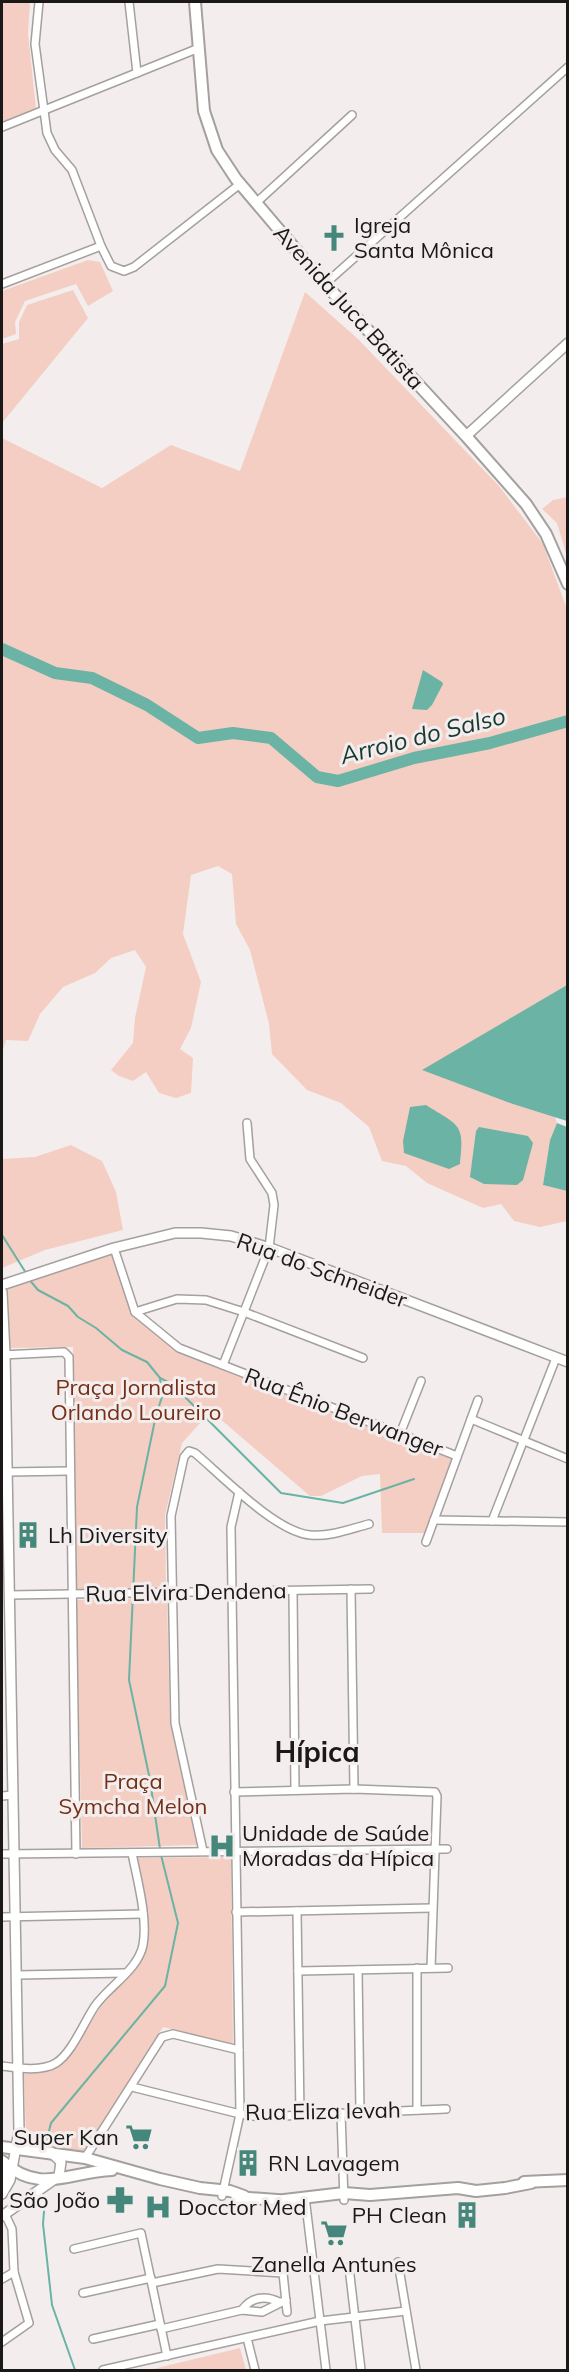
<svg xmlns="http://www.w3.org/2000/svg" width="569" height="2372" font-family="Mulish,sans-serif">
	<rect width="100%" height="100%" fill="#f3eeed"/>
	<!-- green -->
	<g fill="#f4cec2">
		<polygon points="2,2 30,2 28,34 36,109 2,122"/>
		<polygon points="88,260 100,262 113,291 88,306 76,284 25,301 15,322 16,334 2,339 2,291"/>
		<polygon points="73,290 88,318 2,423 2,344 19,339 19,322 27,305"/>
		<polygon points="305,292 358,339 499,486 543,544 567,609 567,985 423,1070 555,1117 557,1123 550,1140 543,1185 567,1191 567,1221 540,1227 514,1221 501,1204 483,1208 427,1183 406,1166 382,1161 369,1127 341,1103 307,1090 272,1054 269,1024 250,950 236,924 232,874 218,866 191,875 183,934 201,982 191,1028 180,1049 193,1058 191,1093 176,1098 159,1093 146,1072 133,1081 119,1076 111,1070 133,1043 135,1018 146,967 135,950 111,958 95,973 63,987 40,1014 28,1041 6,1040 2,1053 2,438 102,488 171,445 240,471"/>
		<polygon points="567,497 568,497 567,557 557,523 542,509 553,500"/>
		<polygon points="71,1145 102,1161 116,1192 123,1230 45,1250 2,1268 2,1159 35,1157"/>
		<polygon points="112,1252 131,1314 177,1352 453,1460 425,1533 382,1533 380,1474 362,1476 321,1496 310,1496 211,1411 182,1443 165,1515 166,1588 77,1590 73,1347 9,1348 8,1285"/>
		<polygon points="167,1598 170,1723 197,1845 82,1848 76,1600"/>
		<polygon points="231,1857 233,2044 163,2027 83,2156 36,2148 26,2138 24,2074 44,2072 65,2062 100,2008 138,1966 148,1945 148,1914 136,1858"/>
		<polygon points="240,2348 246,2370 149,2370"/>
	</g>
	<!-- water -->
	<g fill="#6bb3a4">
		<polygon points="423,670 442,682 443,684 432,705 427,710 412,709"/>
		<polygon points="567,985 567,1121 513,1104 422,1070"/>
		<path d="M 426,1105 C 459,1126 465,1123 460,1164 L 449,1169 L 404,1153 L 403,1141 L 410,1107 Z"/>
		<polygon points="557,1123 567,1127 567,1191 543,1185 550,1140"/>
		<polygon points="479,1127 528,1136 533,1143 523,1180 517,1185 484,1184 470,1177 476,1131"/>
	</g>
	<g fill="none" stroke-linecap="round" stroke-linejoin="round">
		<!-- stream -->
		<g stroke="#6bb3a4" stroke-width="2">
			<polyline points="2,1235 26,1273"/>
			<polyline points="28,1278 38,1290 68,1306 78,1317 96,1328 122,1350 147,1362 160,1378 162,1397 156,1415 137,1507 129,1680 150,1780 160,1849"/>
			<polyline points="160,1378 172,1384 281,1493 343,1503 414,1479"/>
			<polyline points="46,2143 51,2123 165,1986 178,1923 161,1855"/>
			<polyline points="45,2199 43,2224 52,2305 75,2370"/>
		</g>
		<!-- river -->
		<polyline stroke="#6bb3a4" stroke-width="12" points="2,649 55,673 92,678 147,705 198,738 233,733 271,738 317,777 338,781 414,758 490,743 568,721"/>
		<defs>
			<g id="minor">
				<polyline points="39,2 35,44 47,133 55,150 72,170 101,246 111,266 124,271 134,267 240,184"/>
				<polyline points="129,2 137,73"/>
				<polyline points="2,127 199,48"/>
				<polyline points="256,203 352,115"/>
				<polyline points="2,284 101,246"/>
				<polyline points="325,284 568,67"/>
				<polyline points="114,1248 135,1312 179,1348 457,1456"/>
				<polyline points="135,1312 177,1299 206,1300 244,1312 363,1358"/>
				<polyline points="2,1355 64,1352 69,1357 76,1854"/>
				<polyline points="223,1365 269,1248 274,1205 272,1193 250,1159 247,1123"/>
				<polyline points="471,1419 568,1459"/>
				<polyline points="400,1434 421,1381"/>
				<polyline points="7,1472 70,1471"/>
				<polyline points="434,1520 568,1522"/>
				<polyline points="492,1521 556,1358"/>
				<polyline points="426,1542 478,1400"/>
				<polyline points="351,1589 354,1789"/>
				<polyline points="293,1591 295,1790"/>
				<polyline points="9,1595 370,1589"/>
				<polyline points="234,1792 354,1789 435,1792 437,1796 431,1968"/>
				<polyline points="2,1796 13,1795"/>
				<path d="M 203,1851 L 175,1723 L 171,1516 L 184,1457 L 189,1451 L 195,1453 C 222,1476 276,1532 310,1535 C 330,1537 350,1529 369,1524"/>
				<polyline points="2,1854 447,1849"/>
				<polyline points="297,1911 300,2115"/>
				<polyline points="236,1912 432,1908"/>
				<polyline points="2,1917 143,1914"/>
				<polyline points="417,1968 417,2110"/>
				<polyline points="358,1970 360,2112"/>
				<polyline points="298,1971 448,1968"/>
				<polyline points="17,1975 125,1973"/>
				<path d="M 2,2066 C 17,2068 42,2072 56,2063 C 72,2053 84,2022 95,2006 C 109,1986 138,1970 143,1945 C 148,1918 137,1879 132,1853"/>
				<polyline points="132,2087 240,2114 259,2117 446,2109"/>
				<polyline points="341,2113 344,2200"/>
				<polyline points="85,2158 162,2037 173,2034 239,2050"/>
				<polyline points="222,2196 240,2114 231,1527 239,1492"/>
				<polyline points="305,2197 326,2370"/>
				<polyline points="74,2249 141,2233 167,2356"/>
				<polyline points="398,2262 416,2370"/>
				<polyline points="349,2267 361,2370"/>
				<polyline points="2,2279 14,2272"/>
				<polyline points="152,2283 218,2269 283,2273 287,2312"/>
				<polyline points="83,2293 151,2278"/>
				<path d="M 242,2310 C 251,2297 265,2295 279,2302"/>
				<polyline points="161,2329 242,2310 262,2312 286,2300"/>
				<polyline points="247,2338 255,2370"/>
				<polyline points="93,2339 160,2324"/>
				<polyline points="2,2342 29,2323 14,2272 12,2229 5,2214"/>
				<polyline points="103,2370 320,2321 406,2311"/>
			</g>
			<g id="tertiary">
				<polyline points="466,436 568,343"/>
				<polyline points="2,1285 114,1248 175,1233 201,1233 231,1236 273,1249 568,1362"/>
				<polyline points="2,1292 5,1354 19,2131 10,2180 2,2194"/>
				<polyline points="2,2165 4,2188"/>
				<polyline points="2,2216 59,2176 61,2162 51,2152"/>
			</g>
			<polyline id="secondary" points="195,2 204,111 217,150 236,179 325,284 466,436 526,504 546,534 568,584"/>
			<g id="primary">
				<polyline points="2,2147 85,2158 160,2179 200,2188 230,2191 244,2196"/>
				<path d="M 2,2161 C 40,2195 68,2172 112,2170"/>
				<polyline points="524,2182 568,2180"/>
				<polyline points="237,2197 291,2201"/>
				<polyline points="284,2200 344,2193 370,2195 458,2188 476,2191 505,2188 531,2183"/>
			</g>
		</defs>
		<!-- minor casing -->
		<use href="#minor" stroke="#a4a09e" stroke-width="10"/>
		<!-- tertiary casing -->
		<use href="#tertiary" stroke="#a4a09e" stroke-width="12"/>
		<!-- secondary casing -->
		<use href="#secondary" stroke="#a4a09e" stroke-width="14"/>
		<!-- primary casing -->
		<use href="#primary" stroke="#a4a09e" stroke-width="14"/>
		<!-- minor -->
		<use href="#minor" stroke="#fff" stroke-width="7"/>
		<!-- tertiary -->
		<use href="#tertiary" stroke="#fff" stroke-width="9"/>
		<!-- secondary -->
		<use href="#secondary" stroke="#fff" stroke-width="10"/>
		<!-- primary -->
		<use href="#primary" stroke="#fff" stroke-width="10"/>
	</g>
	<!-- icons -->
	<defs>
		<symbol id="church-bare" viewBox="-9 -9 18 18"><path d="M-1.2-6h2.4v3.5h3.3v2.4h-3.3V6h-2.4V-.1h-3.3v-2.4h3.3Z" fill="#45887b" stroke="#f3eeed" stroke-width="2.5" paint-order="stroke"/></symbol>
		<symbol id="building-bare" viewBox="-9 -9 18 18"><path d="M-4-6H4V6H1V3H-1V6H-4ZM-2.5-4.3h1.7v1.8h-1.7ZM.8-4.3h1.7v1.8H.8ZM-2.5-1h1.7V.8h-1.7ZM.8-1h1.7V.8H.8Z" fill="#45887b" stroke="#f3eeed" stroke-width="2.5" paint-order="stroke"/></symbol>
		<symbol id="hospital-bare" viewBox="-9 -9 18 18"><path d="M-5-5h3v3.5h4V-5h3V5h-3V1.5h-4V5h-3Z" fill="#45887b" stroke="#f3eeed" stroke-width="2.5" paint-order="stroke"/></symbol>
		<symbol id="supermarket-bare" viewBox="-9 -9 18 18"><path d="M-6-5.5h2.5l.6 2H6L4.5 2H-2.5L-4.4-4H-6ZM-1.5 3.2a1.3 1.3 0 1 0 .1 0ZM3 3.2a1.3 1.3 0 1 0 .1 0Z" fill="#45887b" stroke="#f3eeed" stroke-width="2.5" paint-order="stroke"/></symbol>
		<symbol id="pharmacy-bare" viewBox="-9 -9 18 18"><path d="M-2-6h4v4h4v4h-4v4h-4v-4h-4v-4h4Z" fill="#45887b" stroke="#f3eeed" stroke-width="2.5" paint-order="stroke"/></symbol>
	</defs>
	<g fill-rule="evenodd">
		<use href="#church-bare" x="315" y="219" width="38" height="38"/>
		<use href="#building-bare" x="9" y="1516" width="38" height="38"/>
		<use href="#hospital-bare" x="203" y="1827" width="38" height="38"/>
		<use href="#supermarket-bare" x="120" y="2118" width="38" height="38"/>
		<use href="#building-bare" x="229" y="2144" width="38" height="38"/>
		<use href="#pharmacy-bare" x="101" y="2181" width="38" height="38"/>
		<use href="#hospital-bare" x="139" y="2188" width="38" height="38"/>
		<use href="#building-bare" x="448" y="2196" width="38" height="38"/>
		<use href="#supermarket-bare" x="315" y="2214" width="38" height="38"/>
	</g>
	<g text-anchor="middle" stroke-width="6" stroke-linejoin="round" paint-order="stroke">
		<!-- poi labels -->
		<g font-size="22" fill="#1a1918" stroke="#f3eeed" text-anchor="start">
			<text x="354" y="233">Igreja<tspan x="354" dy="25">Santa Mônica</tspan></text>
			<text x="48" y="1543">Lh Diversity</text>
			<text x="242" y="1841">Unidade de Saúde<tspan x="242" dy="25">Moradas da Hípica</tspan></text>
			<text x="119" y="2145" text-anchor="end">Super Kan</text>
			<text x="268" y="2171">RN Lavagem</text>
			<text x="100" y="2208" text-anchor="end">São João</text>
			<text x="178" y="2215">Docctor Med</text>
			<text x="447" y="2223" text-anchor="end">PH Clean</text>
			<text x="334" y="2272" text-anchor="middle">Zanella Antunes</text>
		</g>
		<!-- street labels -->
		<g font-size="22" fill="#1a1918" stroke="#f3eeed">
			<text transform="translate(349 307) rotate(48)" y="8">Avenida Juca Batista</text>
			<text transform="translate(322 1270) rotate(20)" y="8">Rua do Schneider</text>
			<text transform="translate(344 1412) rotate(21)" y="8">Rua Ênio Berwanger</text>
			<text transform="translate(186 1592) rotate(-1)" y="8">Rua Elvira Dendena</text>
			<text transform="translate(323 2111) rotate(-1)" y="8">Rua Eliza Ievah</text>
		</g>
		<!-- park labels -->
		<g font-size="22" fill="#762f17" stroke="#f3eeed">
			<text x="136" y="1395">Praça Jornalista<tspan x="136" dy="25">Orlando Loureiro</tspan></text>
			<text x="133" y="1789">Praça<tspan x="133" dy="25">Symcha Melon</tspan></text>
		</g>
		<!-- water labels -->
		<g font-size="24" font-style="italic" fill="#163932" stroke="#f3eeed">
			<text transform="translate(423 736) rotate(-14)" y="8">Arroio do Salso</text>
		</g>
		<!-- district labels -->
		<g font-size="28" font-weight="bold" fill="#1a1918" stroke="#f3eeed">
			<text x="317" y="1762">Hípica</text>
		</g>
	</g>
	<!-- border -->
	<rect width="569" height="2372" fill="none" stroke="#1a1918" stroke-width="6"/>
</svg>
